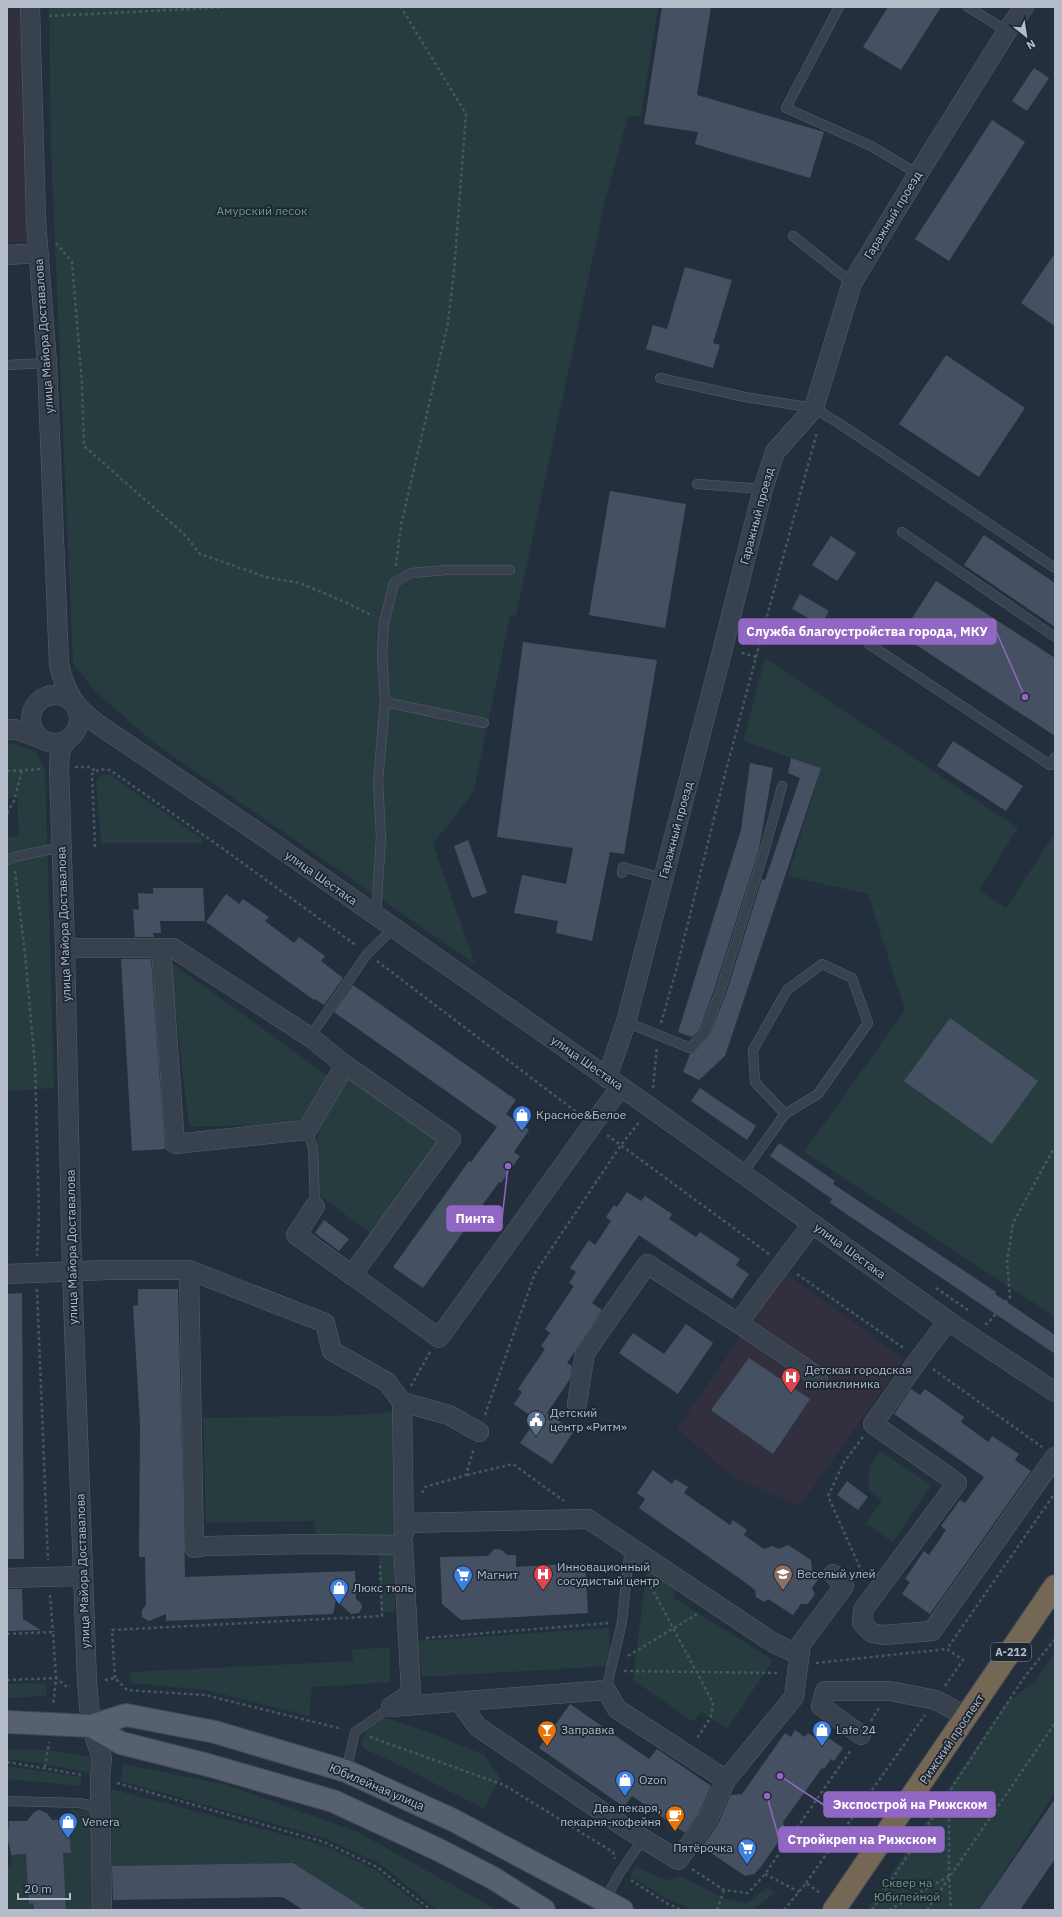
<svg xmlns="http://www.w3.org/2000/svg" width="1062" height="1917" font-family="'IBM Plex Sans',sans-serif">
	<rect width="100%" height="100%" fill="#242f3e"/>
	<!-- medical -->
	<g fill="#32303f">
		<polygon points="7,7 20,7 29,242 7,242"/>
		<polygon points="785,1273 904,1359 800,1506 733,1477 677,1428"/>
	</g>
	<!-- green -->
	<g fill="#263c3f">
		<polygon points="49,7 658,7 641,116 628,116 605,201 516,615 510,616 474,791 433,844 475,964 154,743 94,690 73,663 51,150"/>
		<polygon points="765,658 1018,828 979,890 1006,908 1055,833 1055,1317 804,1152 905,1010 868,894 788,876 821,768 743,741"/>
		<polygon points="14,743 37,753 45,769 54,1088 7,1091 7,837 19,836 17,798 7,798 7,744"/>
		<polygon points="109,774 202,839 202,843 101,843 96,780 102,775"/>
		<polygon points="170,962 334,1080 309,1118 291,1124 189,1127"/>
		<polygon points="349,1074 445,1140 374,1236 316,1193 317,1140 321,1121"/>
		<polygon points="394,1412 396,1539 316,1541 315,1521 206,1523 203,1418 357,1415"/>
		<polygon points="880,1451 931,1485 893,1542 866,1523 882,1501 869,1490 869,1467"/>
		<polygon points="379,1553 394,1553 395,1612 381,1613"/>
		<polygon points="647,1566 677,1583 674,1598 773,1660 727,1729 701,1712 693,1722 633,1680"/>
		<polygon points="609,1628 610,1666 422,1677 418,1641"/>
		<polygon points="390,1648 390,1682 312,1687 309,1716 206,1690 131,1683 130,1672 353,1661 352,1649"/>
		<polygon points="1055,1652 1055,1793 979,1910 867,1910 1006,1703 1035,1682"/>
		<polygon points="46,1683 47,1696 7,1698 7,1684"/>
		<polygon points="386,1718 428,1732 484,1755 500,1778 484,1809 393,1762 366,1750 361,1744 368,1729"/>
		<polygon points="7,1749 47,1750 92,1757 90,1773 45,1764 7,1759"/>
		<polygon points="123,1764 227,1785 358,1832 497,1910 437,1910 379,1863 324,1838 121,1781"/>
		<polygon points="7,1766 81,1777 81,1786 7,1779"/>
		<polygon points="111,1789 323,1845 376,1870 425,1910 367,1910 293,1863 112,1866"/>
		<polygon points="70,1809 91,1810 92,1910 66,1910 62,1853 71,1852"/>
		<polygon points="30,1854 31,1877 27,1877 29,1903 33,1903 34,1910 7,1910 7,1866 12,1865 11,1855"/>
		<polygon points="635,1867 667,1880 681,1876 724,1899 746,1903 767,1888 776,1892 752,1910 693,1910 668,1899 630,1876"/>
	</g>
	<!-- building -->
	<g fill="#455162">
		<polygon points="662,7 711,7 697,95 824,132 810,178 695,144 698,132 644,124"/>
		<polygon points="888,7 941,7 901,70 863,47"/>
		<polygon points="1034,68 1049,78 1027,111 1012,101"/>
		<polygon points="992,120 1025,142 949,261 915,239"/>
		<polygon points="1055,253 1055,326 1021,303"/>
		<polygon points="685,267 732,280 713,343 720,345 713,368 646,349 653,325 667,329"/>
		<polygon points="946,355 1025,408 979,477 899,424"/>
		<polygon points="610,491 686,504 665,628 589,615"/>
		<polygon points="984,535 1055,583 1055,627 964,565"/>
		<polygon points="831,536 856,553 837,581 812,565"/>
		<polygon points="936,581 1055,658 1055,736 901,635"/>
		<polygon points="800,594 829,611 821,625 792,609"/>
		<polygon points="523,642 657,660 624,854 610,852 592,941 556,933 558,921 514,913 522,875 566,884 573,848 497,837"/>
		<polygon points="953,741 1023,786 1006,811 937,766"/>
		<polygon points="791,758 821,768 725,1056 699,1080 683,1072 690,1054 694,1052 709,1036 726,994 762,879 765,880 800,778 788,773"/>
		<polygon points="750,763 773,768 759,849 714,990 699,1031 692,1037 678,1032 741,830"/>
		<polygon points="468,840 487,893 472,898 454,846"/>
		<polygon points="153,888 203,888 205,921 160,921 161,933 153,933 154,937 135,937 133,909 139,910 138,893 153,894"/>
		<polygon points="226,894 239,904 243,899 269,917 265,921 294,943 299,937 325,956 321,961 343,978 324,1005 315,999 314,1000 206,922"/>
		<polygon points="121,959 151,959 165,1149 132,1151"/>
		<polygon points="353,985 516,1100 506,1114 529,1130 514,1152 520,1156 501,1183 499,1182 423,1288 393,1267 469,1161 471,1162 497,1127 334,1012"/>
		<polygon points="950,1018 1038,1081 992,1144 904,1081"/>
		<polygon points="700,1088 756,1126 747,1140 691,1101"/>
		<polygon points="779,1143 835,1181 833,1184 996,1292 995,1294 1055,1335 1055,1354 830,1203 832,1199 770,1156"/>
		<polygon points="627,1192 641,1201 645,1196 672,1214 669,1219 696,1237 700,1232 740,1259 736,1265 749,1274 732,1299 639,1235 592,1303 602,1310 567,1363 572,1366 570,1379 547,1413 574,1431 552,1464 520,1443 536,1420 514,1404 522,1392 518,1389 545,1349 541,1346 550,1333 545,1329 574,1286 569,1283 576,1272 570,1268 589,1240 595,1245 611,1221 606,1217 614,1205 617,1207"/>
		<polygon points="324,1220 349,1239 339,1251 315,1233"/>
		<polygon points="138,1289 178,1289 185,1577 355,1571 356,1599 361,1603 362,1607 359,1613 351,1614 336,1600 333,1614 166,1621 166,1614 149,1621 142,1617 142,1610 146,1605 145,1557 139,1557 140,1425 133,1306 138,1305"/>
		<polygon points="22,1293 24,1559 7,1559 7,1294"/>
		<polygon points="686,1324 713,1343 678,1394 619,1353 633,1333 664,1354"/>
		<polygon points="749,1358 810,1399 773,1454 711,1410"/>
		<polygon points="911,1389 920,1395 925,1389 964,1417 961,1422 988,1442 992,1436 1019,1454 1015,1460 1031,1471 930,1614 902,1594 910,1582 905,1579 924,1551 929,1555 946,1530 941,1526 960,1500 965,1503 984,1477 894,1414"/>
		<polygon points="653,1470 672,1484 675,1479 688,1487 684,1493 730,1525 733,1520 747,1530 744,1535 764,1549 772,1546 779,1549 788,1545 811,1560 812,1571 819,1578 812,1588 815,1594 808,1604 801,1604 793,1615 768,1599 764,1602 756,1597 755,1590 746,1583 639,1508 645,1499 637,1493"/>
		<polygon points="847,1481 868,1497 858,1510 837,1495"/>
		<polygon points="494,1549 502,1550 507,1555 516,1555 516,1567 585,1563 588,1613 461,1620 442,1604 440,1557 488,1556"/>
		<polygon points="7,1589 22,1589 23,1619 41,1630 7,1631"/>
		<polygon points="570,1704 649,1759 657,1749 711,1786 698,1815 685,1833 632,1796 624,1807 539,1748"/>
		<polygon points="795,1730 805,1737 808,1733 816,1738 820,1732 843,1748 834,1761 831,1759 824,1769 822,1768 783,1822 786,1831 760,1868 754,1874 745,1876 708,1851 709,1849 703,1845 717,1826 731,1795 742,1794 785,1733 791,1737"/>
		<polygon points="1055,1799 1055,1859 1020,1910 979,1910"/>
		<polygon points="39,1810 47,1813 52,1820 69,1819 71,1853 63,1853 66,1910 34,1910 33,1903 29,1904 26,1854 11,1855 9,1843 7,1842 9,1821 27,1821 34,1812"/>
		<polygon points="293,1863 367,1910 303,1910 283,1897 113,1900 112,1866"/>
	</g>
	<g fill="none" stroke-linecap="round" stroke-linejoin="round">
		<defs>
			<g id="lane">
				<polyline points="839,7 786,108 871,146 918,174"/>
				<polyline points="968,7 1007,31"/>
				<polyline points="793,236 852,283"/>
				<polyline points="7,365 47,363"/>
				<polyline points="660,378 745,397 814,408 840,424 1055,568"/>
				<polyline points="697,484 763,489"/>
				<polyline points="902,532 1055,637"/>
				<polyline points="869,644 1050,765 1055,757"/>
				<polyline points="385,702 382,655 384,623 394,583 411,573 446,570 510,570"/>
				<polyline points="7,861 14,857 62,847"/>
				<polyline points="622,873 623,867 662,878"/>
				<polyline points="376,916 381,838 378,781 385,702 484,723"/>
				<polyline points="626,1022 690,1048 704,1034 720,992 765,849 782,786"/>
				<polyline points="310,1037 367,954 394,928"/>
				<polyline points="307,1130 313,1148 315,1206"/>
				<polyline points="742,1174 785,1114 818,1094 868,1023 852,978 822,964 787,990 753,1050 755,1082 785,1114"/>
				<polyline points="606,1690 622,1622 630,1546"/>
				<polyline points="346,1771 355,1732 391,1707"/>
				<polyline points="7,1801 79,1803 101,1807"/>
				<polyline points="605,1900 619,1874 643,1839"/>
			</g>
			<g id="street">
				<path d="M 30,7 L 36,220 L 47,363 L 59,665 C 66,693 75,708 99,725 L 260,834 L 651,1108 L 948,1321 L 1055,1392"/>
				<polyline points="7,255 38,253"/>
				<circle cx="55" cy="719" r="24"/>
				<polyline points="7,730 14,729 40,738"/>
				<polyline points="66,741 60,751 59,768 65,948 72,1271 87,1682 91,1726 102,1758 100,1778 102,1910"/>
				<polyline points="65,948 173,948 310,1037 345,1065 451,1139 352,1275 439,1338 593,1124 621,1087"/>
				<polyline points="161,948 175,1144 307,1130 345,1065"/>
				<polyline points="607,1078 626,1022 723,648 763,489 775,452 814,408 852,283 918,174 1007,31 1024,7"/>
				<polyline points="315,1206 296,1235 352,1275"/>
				<polyline points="189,1270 325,1323 332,1351 387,1382 402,1402 449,1415 479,1432"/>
				<polyline points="7,1274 108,1270 189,1270 194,1548 206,1546 313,1544 403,1545 411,1693 391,1707"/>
				<polyline points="948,1321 919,1359 873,1424 957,1483 863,1610 862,1623 872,1633 884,1635 932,1631 1055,1457"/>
				<polyline points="738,1323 818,1377"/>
				<polyline points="402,1402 404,1534"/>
				<polyline points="577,1404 585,1353 647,1264 738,1323 812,1224"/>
				<polyline points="404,1523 588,1519 772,1642 799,1655"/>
				<polyline points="7,1578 82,1576"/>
				<polyline points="460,1703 478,1727 626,1828 678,1860 707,1821 726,1780 794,1697 801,1644 844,1586 833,1574"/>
				<polyline points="391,1707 606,1690 617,1709 726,1780"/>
				<polyline points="861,1735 821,1706 825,1691 890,1691 936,1700 967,1717"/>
			</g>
			<g id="primary">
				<polyline points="7,1722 91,1726 126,1715 215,1732 346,1771 453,1820 622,1910"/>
				<polyline points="91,1726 121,1743 208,1765 333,1801 437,1849 493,1878 544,1910"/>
			</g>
			<polyline id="highway" points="834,1910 1055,1586"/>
		</defs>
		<!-- lane casing -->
		<use href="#lane" stroke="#565f6c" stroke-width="10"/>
		<!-- street casing -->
		<use href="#street" stroke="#565f6c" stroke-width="20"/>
		<!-- primary casing -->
		<use href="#primary" stroke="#414a57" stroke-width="24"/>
		<!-- highway casing -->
		<use href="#highway" stroke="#434c59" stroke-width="24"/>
		<!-- path -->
		<g stroke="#44595c" stroke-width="2.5" stroke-dasharray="3 3" stroke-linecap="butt">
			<polyline points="49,16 230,7"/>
			<polyline points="56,243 72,262 82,384 84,446 185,535 200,554 269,578 300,583 347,603 373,616"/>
			<polyline points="396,566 401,525 448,323 454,271 466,114 401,7"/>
			<polyline points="756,657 817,432"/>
			<polyline points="75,767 91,767 96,772"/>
			<polyline points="7,771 42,769"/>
			<polyline points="7,813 14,801 22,770"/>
			<polyline points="95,847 92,774 100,769 110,770 222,848 357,946"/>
			<polyline points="15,871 25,954 35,1065 39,1216 37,1256"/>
			<polyline points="377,961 579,1114"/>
			<polyline points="661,1023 676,971 725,774 756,657 739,652"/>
			<polyline points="653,1088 657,1047"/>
			<polyline points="607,1135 769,1254"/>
			<polyline points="797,1274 905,1349"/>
			<polyline points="936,1288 968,1310"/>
			<polyline points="37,1289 48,1560"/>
			<polyline points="985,1323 987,1324 1010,1297 1007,1262 1013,1223 1055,1146"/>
			<polyline points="933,1369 1042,1447"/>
			<polyline points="411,1386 430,1352"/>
			<polyline points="485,1415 535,1273 621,1145 640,1121"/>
			<polyline points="863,1437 844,1462 828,1496 865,1579"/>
			<polyline points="467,1475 513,1464 564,1501"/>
			<polyline points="422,1493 425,1487 466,1475 474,1448"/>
			<polyline points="648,1581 713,1703 711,1717 696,1740"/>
			<polyline points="50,1595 53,1632"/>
			<polyline points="7,1634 53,1632 56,1678 53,1706"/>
			<polyline points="426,1638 608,1623"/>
			<polyline points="628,1656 697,1614"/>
			<polyline points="816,1663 947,1649"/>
			<polyline points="624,1671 779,1673"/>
			<polyline points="115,1678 112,1630 382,1616 380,1562"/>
			<polyline points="7,1680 56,1678 67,1687 70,1686"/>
			<polyline points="105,1680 115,1678 127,1690 205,1695 342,1729"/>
			<polyline points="945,1686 963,1660 947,1649 1055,1493"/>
			<polyline points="871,1721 879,1708"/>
			<polyline points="370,1737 504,1785 613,1852 615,1859"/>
			<polyline points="7,1762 83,1775"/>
			<polyline points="45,1767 49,1742"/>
			<polyline points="117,1783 324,1842 377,1867 431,1910"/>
			<polyline points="949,1795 949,1876 951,1910"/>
			<polyline points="692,1869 724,1890 748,1893 765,1874 851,1750"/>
			<polyline points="765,1874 799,1892"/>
			<polyline points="631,1880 666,1903 682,1910"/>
			<polyline points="806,1883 925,1715"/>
			<polyline points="717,1910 724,1890"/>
			<polyline points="784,1910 806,1883 822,1894"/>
			<polyline points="872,1910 1023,1679 1055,1639"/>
			<polyline points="889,1910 949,1876"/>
			<polyline points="927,1910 1055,1723"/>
		</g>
		<!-- lane -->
		<use href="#lane" stroke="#38414e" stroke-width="9"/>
		<!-- street -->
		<use href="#street" stroke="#38414e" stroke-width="19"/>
		<!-- primary -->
		<use href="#primary" stroke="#56606e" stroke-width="22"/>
		<!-- highway -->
		<use href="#highway" stroke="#746855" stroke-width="22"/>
	</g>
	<!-- icons -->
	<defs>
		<symbol id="shop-pin" viewBox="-11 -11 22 30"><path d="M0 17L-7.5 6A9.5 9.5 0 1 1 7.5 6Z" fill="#3f7fe0" stroke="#1d2633"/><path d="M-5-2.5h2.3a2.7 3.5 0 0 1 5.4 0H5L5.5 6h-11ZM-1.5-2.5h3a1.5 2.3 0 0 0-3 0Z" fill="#fff"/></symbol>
		<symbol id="hospital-pin" viewBox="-11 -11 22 30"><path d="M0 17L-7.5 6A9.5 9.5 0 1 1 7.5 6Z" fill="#e0444e" stroke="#1d2633"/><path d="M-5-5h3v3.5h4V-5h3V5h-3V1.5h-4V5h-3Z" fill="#fff"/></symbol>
		<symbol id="civic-pin" viewBox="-11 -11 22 30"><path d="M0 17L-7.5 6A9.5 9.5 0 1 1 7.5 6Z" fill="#5c6f8a" stroke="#1d2633"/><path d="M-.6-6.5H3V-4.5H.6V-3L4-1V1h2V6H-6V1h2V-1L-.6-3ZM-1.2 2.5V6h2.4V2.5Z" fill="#fff"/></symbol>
		<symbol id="school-pin" viewBox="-11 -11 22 30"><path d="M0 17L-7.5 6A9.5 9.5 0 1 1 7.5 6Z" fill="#8d6e63" stroke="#1d2633"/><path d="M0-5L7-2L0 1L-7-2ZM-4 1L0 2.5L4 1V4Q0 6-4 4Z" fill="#fff"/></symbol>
		<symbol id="supermarket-pin" viewBox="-11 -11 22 30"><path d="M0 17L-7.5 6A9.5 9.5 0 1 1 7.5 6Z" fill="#3f7fe0" stroke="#1d2633"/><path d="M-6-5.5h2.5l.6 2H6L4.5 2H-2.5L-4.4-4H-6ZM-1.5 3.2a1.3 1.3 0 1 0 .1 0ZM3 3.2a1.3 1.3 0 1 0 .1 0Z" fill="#fff"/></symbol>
		<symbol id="bar-pin" viewBox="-11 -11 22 30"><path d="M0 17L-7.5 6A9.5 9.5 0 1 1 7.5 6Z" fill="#e8710a" stroke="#1d2633"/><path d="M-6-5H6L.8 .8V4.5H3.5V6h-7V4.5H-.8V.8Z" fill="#fff"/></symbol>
		<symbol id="cafe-pin" viewBox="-11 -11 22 30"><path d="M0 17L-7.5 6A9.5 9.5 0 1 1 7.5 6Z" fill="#e8710a" stroke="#1d2633"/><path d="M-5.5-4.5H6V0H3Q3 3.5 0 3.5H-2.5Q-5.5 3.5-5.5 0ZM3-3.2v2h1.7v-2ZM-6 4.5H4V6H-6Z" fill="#fff"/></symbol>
	</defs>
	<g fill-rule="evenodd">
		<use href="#shop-pin" x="511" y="1104" width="22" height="30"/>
		<use href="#hospital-pin" x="780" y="1366" width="22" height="30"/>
		<use href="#civic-pin" x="525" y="1409" width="22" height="30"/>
		<use href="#hospital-pin" x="532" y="1563" width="22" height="30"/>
		<use href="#school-pin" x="772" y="1563" width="22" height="30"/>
		<use href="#supermarket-pin" x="452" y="1564" width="22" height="30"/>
		<use href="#shop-pin" x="328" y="1577" width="22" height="30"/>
		<use href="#bar-pin" x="536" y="1719" width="22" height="30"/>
		<use href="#shop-pin" x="811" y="1719" width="22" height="30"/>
		<use href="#shop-pin" x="614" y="1769" width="22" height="30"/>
		<use href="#cafe-pin" x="664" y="1804" width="22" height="30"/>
		<use href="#shop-pin" x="57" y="1811" width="22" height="30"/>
		<use href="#supermarket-pin" x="736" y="1837" width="22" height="30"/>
	</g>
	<g text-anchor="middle" stroke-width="3.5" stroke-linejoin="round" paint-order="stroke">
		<!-- shield labels -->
		<rect fill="#1d2633" stroke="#878f9c" stroke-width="1" x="991" y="1643" width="40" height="18" rx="3"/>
		<g font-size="11" font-weight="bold" fill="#b4bcc9">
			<text x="1011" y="1656">А-212</text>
		</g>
		<!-- park labels -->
		<g font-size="12" fill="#6b9a76" stroke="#1d2633">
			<text x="262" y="215">Амурский лесок</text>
			<text x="907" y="1887">Сквер на<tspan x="907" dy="14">Юбилейной</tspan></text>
		</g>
		<!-- street labels -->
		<g font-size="12" fill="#b4bcc9" stroke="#1d2633">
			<text transform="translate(893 215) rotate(-59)" y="4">Гаражный проезд</text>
			<text transform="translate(44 336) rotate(-94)" y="4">улица Майора Доставалова</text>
			<text transform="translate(757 516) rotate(-75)" y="4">Гаражный проезд</text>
			<text transform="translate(676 830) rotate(-75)" y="4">Гаражный проезд</text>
			<text transform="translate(321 878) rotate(35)" y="4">улица Шестака</text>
			<text transform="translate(64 924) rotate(-92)" y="4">улица Майора Доставалова</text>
			<text transform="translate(587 1063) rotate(35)" y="4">улица Шестака</text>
			<text transform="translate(72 1247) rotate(-91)" y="4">улица Майора Доставалова</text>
			<text transform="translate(850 1251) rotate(36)" y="4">улица Шестака</text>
			<text transform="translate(83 1571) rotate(-92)" y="4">улица Майора Доставалова</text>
			<text transform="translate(952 1739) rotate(-56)" y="4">Рижский проспект</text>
			<text transform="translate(377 1787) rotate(23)" y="4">Юбилейная улица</text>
		</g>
		<!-- poi labels -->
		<g font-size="12" fill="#b4bcc9" stroke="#1d2633" text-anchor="start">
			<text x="536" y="1119">Красное&amp;Белое</text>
			<text x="805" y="1374">Детская городская<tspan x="805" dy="14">поликлиника</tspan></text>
			<text x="550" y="1417">Детский<tspan x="550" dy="14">центр «Ритм»</tspan></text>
			<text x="557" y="1571">Инновационный<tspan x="557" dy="14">сосудистый центр</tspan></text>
			<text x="797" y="1578">Веселый улей</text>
			<text x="477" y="1579">Магнит</text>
			<text x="353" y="1592">Люкс тюль</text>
			<text x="561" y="1734">Заправка</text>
			<text x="836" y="1734">Lafe 24</text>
			<text x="639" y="1784">Ozon</text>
			<text x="661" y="1812" text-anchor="end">Два пекаря,<tspan x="661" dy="14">пекарня-кофейня</tspan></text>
			<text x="82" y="1826">Venera</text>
			<text x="733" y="1852" text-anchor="end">Пятёрочка</text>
		</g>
	</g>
	<!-- callouts -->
	<path fill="none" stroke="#9266c3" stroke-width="1.5" d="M1025 697L996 631M508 1166L502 1219M780 1776L824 1805M767 1796L779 1839"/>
	<g fill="#9266c3" stroke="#1d2633" stroke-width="1.5">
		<circle cx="1025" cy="697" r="4"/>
		<circle cx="508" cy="1166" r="4"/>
		<circle cx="780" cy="1776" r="4"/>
		<circle cx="767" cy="1796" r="4"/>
	</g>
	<g fill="#9266c3" stroke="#9266c3" stroke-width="1.5">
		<rect x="739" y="619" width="257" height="25" rx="4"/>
		<rect x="447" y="1206" width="55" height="25" rx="4"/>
		<rect x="824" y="1792" width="171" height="25" rx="4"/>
		<rect x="779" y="1827" width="165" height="25" rx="4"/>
	</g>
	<g font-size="13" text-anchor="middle" font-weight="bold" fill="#fff">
		<text x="867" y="636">Служба благоустройства города, МКУ</text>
		<text x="475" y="1223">Пинта</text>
		<text x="910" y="1809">Экспострой на Рижском</text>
		<text x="862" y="1844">Стройкреп на Рижском</text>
	</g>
	<!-- border -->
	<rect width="1062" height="1917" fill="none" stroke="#b4bcc9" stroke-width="16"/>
	<!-- north arrow -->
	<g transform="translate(1026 36) rotate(150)" stroke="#1d2633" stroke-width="3" paint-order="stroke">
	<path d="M0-3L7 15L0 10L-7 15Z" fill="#b4bcc9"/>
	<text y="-6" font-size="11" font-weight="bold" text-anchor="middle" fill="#b4bcc9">N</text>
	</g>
	<!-- scale -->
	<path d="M18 1893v6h52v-6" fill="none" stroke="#b4bcc9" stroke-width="2"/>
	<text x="24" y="1893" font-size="12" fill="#b4bcc9" stroke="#1d2633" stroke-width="3" paint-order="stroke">20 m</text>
</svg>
